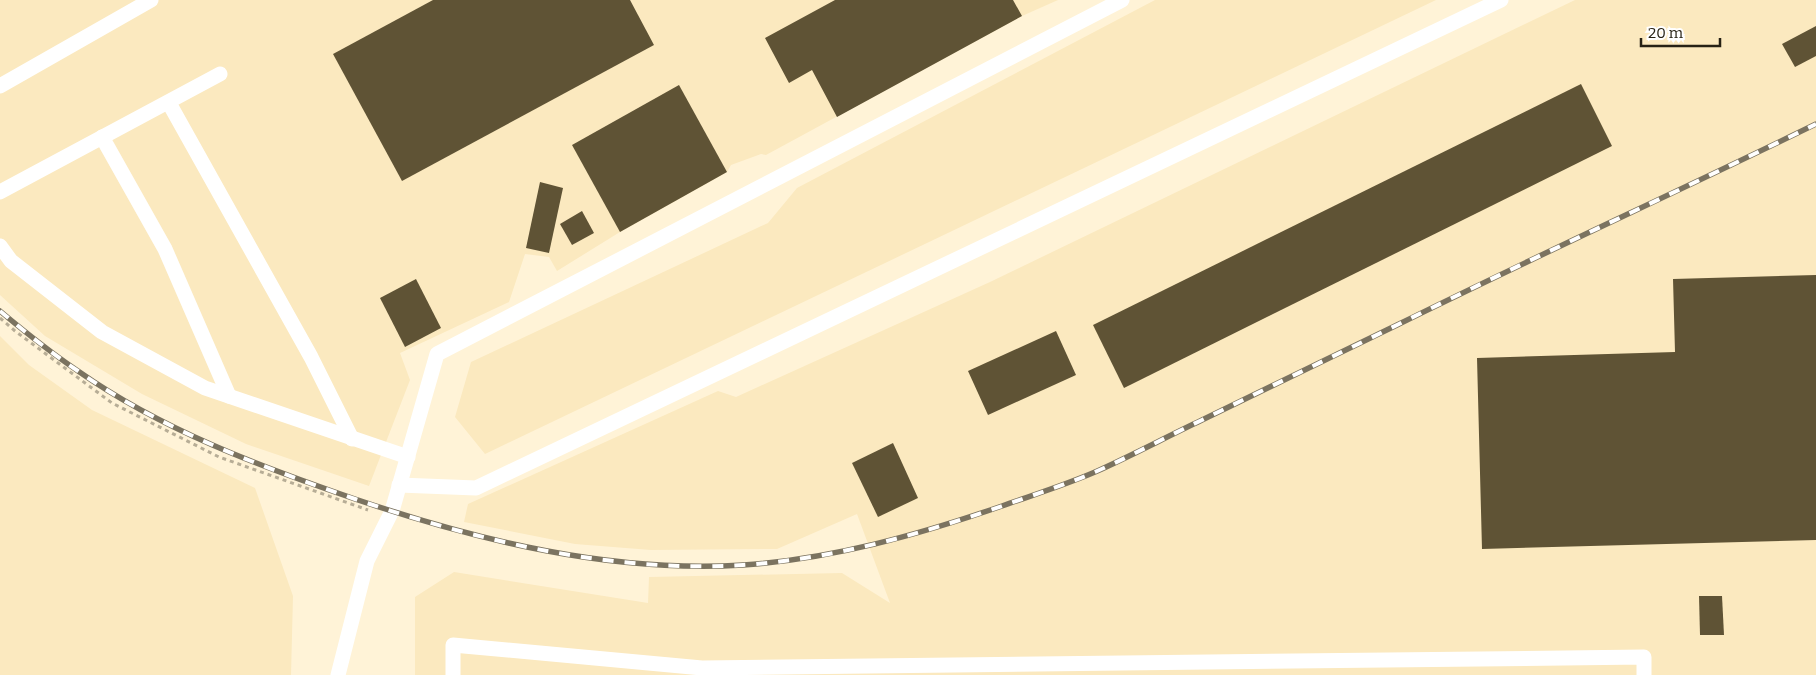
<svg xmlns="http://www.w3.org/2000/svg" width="1816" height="675" font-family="Bitter,serif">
	<rect width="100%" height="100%" fill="#fff3d7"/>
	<!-- built -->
	<g fill="#fbe9bf">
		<polygon points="0,0 1058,0 1022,16 766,155 761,154 731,165 727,172 620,232 557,271 549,257 525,254 509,302 400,353 410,380 369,486 246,444 142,394 45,336 0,295"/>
		<polygon points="1155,0 1436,0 485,454 455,417 471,362 768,223 797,188"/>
		<polygon points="1575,0 1816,0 1816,675 415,675 415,597 454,572 648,603 649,577 842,573 890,603 857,514 777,549 651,550 575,544 464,522 468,504 718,391 736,397 990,282"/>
		<polygon points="0,336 29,365 92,410 255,488 293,596 291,675 0,675"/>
	</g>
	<!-- building -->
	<g fill="#5f5335">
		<polygon points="433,0 630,0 654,45 402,181 333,54"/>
		<polygon points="835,0 1013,0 1022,16 837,117 812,70 789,83 765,38"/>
		<polygon points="1816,26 1816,56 1795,67 1782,44"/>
		<polygon points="1581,84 1612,146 1124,388 1093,325"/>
		<polygon points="679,85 727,172 620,232 572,145"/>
		<polygon points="540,182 563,188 549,253 526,248"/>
		<polygon points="582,211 594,233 572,245 560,224"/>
		<polygon points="1816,275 1816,540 1482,549 1477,358 1675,352 1673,279"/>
		<polygon points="416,279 441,328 405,347 380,298"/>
		<polygon points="1056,331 1076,375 988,415 968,371"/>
		<polygon points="893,443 918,498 878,517 852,463"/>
		<polygon points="1699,596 1722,596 1724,635 1700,635"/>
	</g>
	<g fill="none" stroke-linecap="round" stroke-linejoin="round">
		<!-- path -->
		<polyline stroke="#b7ad96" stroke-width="3" stroke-dasharray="4 4" stroke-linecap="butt" points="0,318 15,331 112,403 219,457 368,510"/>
		<!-- service -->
		<g stroke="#fff" stroke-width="15">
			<polyline points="0,86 151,0"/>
			<polyline points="169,103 311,357 352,439"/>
			<polyline points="102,137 165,249 229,396"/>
			<polyline points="0,192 220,74"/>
			<polyline points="0,246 11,261 102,332 205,388 408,457"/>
			<polyline points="399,485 476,488 1501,0"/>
			<polyline points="338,675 367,561 392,511 437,354 1122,0"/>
			<polyline points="453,675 453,645 702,668 1644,657 1644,675"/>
		</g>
		<defs>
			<path id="rail" d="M 0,311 C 25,332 50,352 78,371 C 162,430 259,466 355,499 C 479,541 611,573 743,565 C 832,559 918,535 1002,506 C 1033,495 1065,485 1095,472 C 1131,456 1166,437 1202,420 C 1267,388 1332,357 1397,325 C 1536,256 1677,192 1816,124"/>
		</defs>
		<!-- rail casing -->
		<use href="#rail" stroke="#7b7360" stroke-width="5.5"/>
		<!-- rail -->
		<use href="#rail" stroke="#fff" stroke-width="4" stroke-dasharray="11" stroke-linecap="butt"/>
	</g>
	<!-- scale -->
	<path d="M1641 38v8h79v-8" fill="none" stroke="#262114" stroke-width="2.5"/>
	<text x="1648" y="38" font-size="15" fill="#262114" stroke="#ffffff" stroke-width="4" paint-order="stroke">20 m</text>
</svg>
